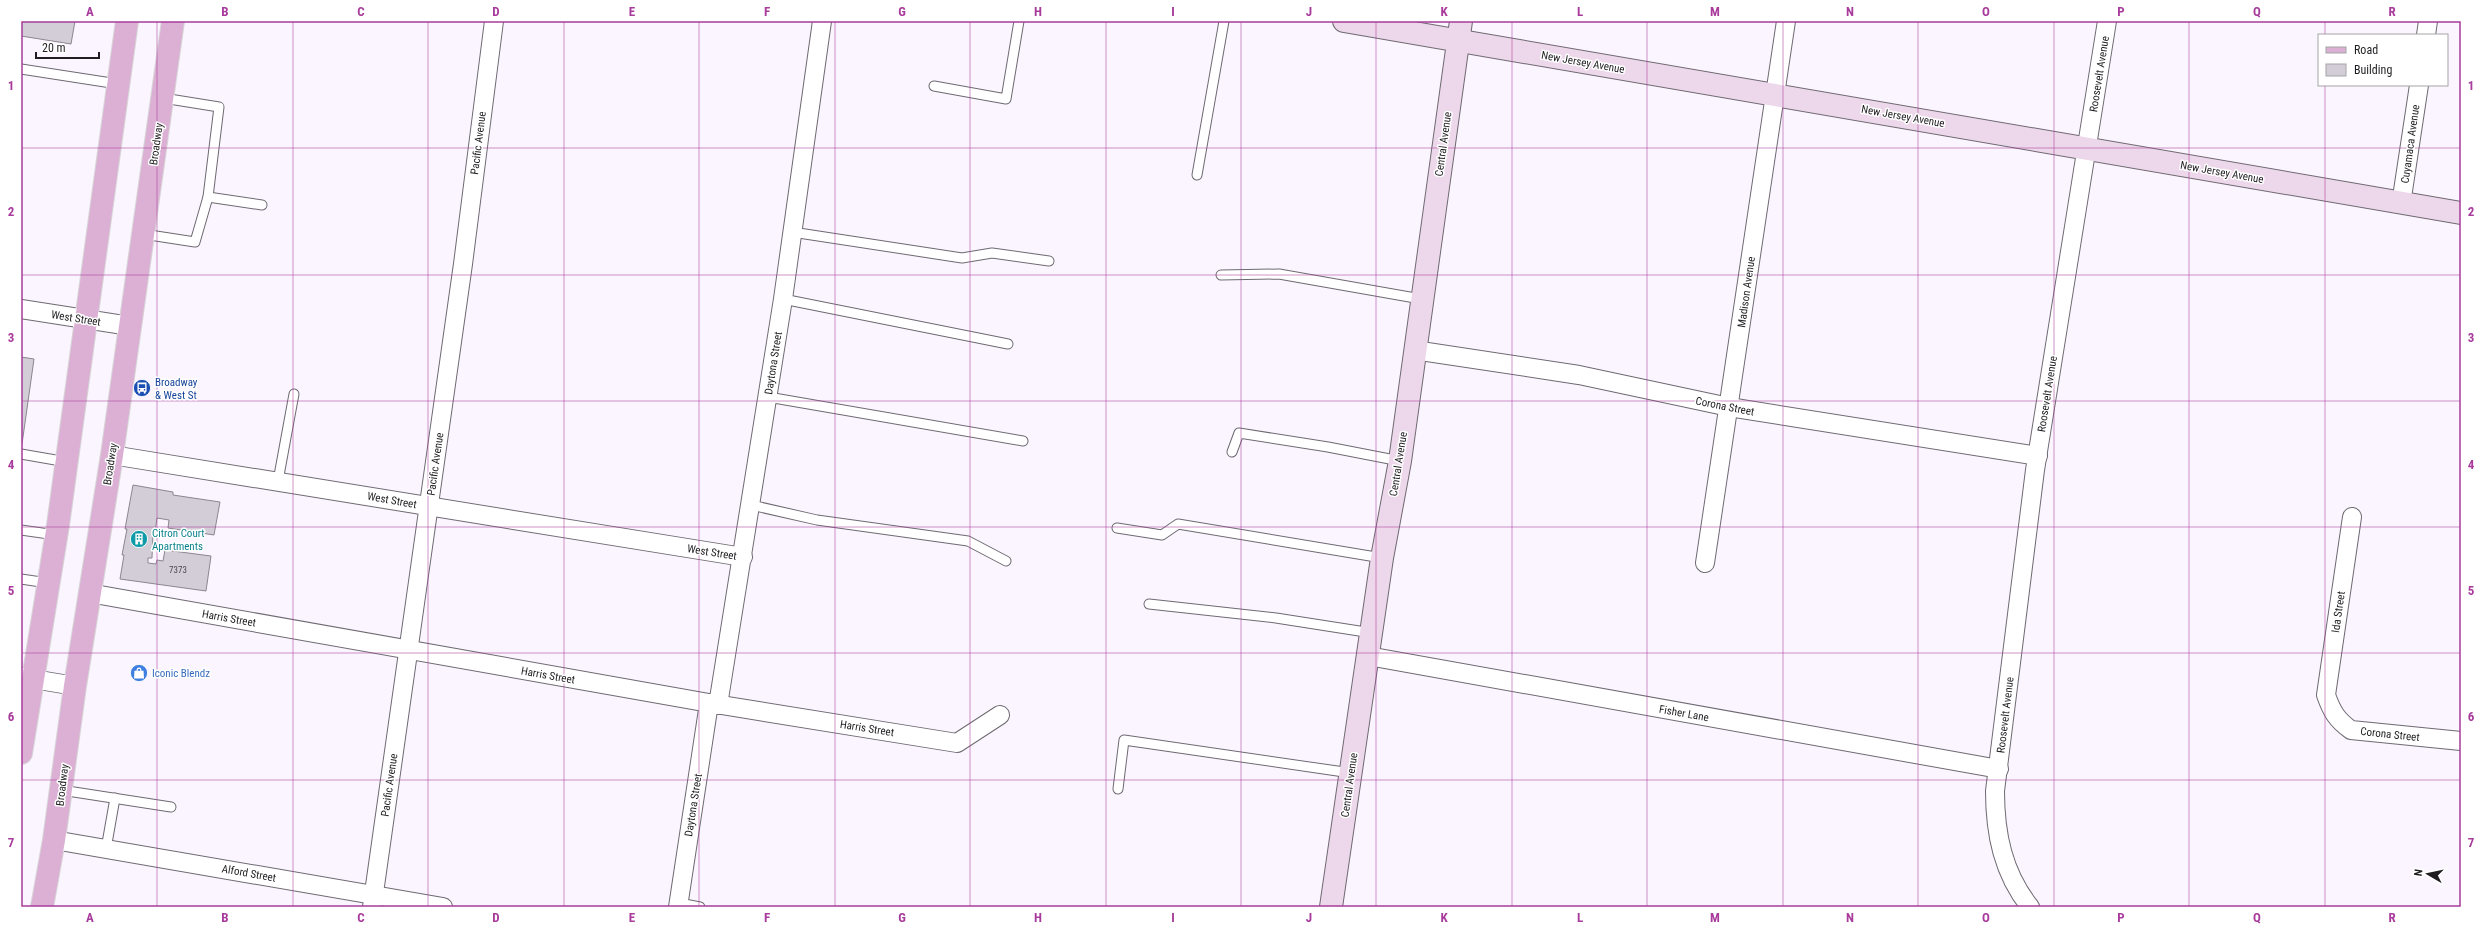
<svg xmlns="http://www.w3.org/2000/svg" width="2482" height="928" font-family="'Roboto Condensed',sans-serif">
	<rect width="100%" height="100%" fill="#fbf5ff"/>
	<!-- building -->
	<g fill="#d3cdd7" stroke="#8c868f">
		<polygon points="21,21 75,21 71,44 21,36"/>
		<polygon points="21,357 34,359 22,444 21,444"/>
		<polygon points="133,485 173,492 173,495 220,502 214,535 168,528 169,520 157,518 155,532 153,532 152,558 148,558 148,563 156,564 157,560 163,561 165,550 211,556 206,591 120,579 124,555 122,555 127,529 125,529"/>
	</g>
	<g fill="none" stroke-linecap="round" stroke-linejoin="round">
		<defs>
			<g id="lane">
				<polyline points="21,69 118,84"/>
				<polyline points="934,86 1006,99 1019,21"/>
				<polyline points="1197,175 1224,21"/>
				<polyline points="208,197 262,205"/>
				<polyline points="792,232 962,258 992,253 1049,261"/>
				<polyline points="143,234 195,242 208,197 219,107 163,98"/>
				<polyline points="1221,275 1279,274 1421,299"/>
				<polyline points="783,299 1008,344"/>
				<polyline points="768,397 1023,441"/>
				<polyline points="1232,452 1239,433 1328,447 1400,461"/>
				<polyline points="21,454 67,462"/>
				<polyline points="278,481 294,394"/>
				<polyline points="751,505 817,520 968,541 1006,561"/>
				<polyline points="1117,528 1162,535 1178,524 1382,558"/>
				<polyline points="21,530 56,535"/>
				<polyline points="21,579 48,583"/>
				<polyline points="1149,604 1276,618 1372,633"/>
				<polyline points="1118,789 1124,740 1351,773"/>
				<polyline points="61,790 171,807"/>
				<polyline points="106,849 115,798"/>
				<polyline points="679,903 700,907"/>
			</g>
			<g id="street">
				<polyline points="2426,35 2428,21"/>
				<polyline points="2401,204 2419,85"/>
				<polyline points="21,309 130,326"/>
				<polyline points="1414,350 1579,375 1729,407 2038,456"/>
				<polyline points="112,455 743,557"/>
				<path d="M 2352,517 L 2326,695 C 2332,712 2337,720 2351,730 L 2461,741"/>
				<polyline points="1705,563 1786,21"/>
				<polyline points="89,593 709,703 957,743 1000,715"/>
				<polyline points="1368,656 1999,769"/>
				<polyline points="21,677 75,686"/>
				<polyline points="718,705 783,299 822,21"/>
				<polyline points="54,840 443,907"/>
				<polyline points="372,907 463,264 494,21"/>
				<polyline points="678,907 709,703"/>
				<path d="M 2030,907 C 2003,873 1995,834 1995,791 L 2035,470 L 2107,21"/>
			</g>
			<g id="secondary">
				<polyline points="1344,21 2461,213"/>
				<polyline points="1331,907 1382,558 1400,461 1461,21"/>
			</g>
			<g id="primary">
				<polyline points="21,753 58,525 127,21"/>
				<polyline points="42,907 54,840 75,686 112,455 173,21"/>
			</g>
		</defs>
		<!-- lane casing -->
		<use href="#lane" stroke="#6f6a72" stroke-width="11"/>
		<!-- street casing -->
		<use href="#street" stroke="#6f6a72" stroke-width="20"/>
		<!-- secondary casing -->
		<use href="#secondary" stroke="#6f6a72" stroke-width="24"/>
		<!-- primary casing -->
		<use href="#primary" stroke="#d7d6d7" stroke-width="24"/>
		<!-- lane -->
		<use href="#lane" stroke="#fff" stroke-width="9"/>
		<!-- street -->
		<use href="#street" stroke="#fff" stroke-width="18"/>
		<!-- secondary -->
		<use href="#secondary" stroke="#edd7ea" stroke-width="22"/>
		<!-- primary -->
		<use href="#primary" stroke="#dbb0d4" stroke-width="22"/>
	</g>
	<!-- grid -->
	<path fill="none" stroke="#a83b9b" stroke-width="1" stroke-opacity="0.55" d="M 157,21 L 157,907M 293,21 L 293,907M 428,21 L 428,907M 564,21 L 564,907M 699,21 L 699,907M 835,21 L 835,907M 970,21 L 970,907M 1106,21 L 1106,907M 1241,21 L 1241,907M 1376,21 L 1376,907M 1512,21 L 1512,907M 1647,21 L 1647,907M 1783,21 L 1783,907M 1918,21 L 1918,907M 2054,21 L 2054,907M 2189,21 L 2189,907M 2325,21 L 2325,35M 2325,85 L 2325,907M 21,148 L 2461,148M 21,275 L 2461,275M 21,401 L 2461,401M 21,527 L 2461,527M 21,653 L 2461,653M 21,780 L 2461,780"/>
	<!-- icons -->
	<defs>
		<symbol id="bus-disc" viewBox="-11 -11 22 22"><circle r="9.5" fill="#1a4fb4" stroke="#fff"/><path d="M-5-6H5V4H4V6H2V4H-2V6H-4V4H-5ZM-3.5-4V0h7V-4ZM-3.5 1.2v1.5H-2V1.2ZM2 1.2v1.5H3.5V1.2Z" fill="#fff"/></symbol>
		<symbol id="building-disc" viewBox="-11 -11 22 22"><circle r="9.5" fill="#0f9aa8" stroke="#fff"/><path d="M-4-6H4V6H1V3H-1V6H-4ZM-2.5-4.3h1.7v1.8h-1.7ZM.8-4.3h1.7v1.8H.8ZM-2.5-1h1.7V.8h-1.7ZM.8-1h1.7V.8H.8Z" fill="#fff"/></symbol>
		<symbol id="shop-disc" viewBox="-11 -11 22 22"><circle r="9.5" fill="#3f7fe0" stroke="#fff"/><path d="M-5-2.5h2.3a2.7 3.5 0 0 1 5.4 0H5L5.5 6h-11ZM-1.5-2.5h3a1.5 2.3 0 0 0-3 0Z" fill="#fff"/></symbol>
	</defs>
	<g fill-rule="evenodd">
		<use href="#bus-disc" x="132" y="378" width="20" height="20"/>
		<use href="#building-disc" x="129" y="529" width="20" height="20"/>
		<use href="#shop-disc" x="129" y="663" width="20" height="20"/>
	</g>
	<g text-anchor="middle" stroke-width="3" stroke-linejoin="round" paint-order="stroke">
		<!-- number labels -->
		<g font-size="9" fill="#4c494e">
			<text x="178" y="573">7373</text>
		</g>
		<!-- street labels -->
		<g font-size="11" fill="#1f1d20" stroke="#fff">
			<text transform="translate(1583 62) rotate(10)" y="4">New Jersey Avenue</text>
			<text transform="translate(2099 74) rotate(-81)" y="4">Roosevelt Avenue</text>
			<text transform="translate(1903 116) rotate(10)" y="4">New Jersey Avenue</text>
			<text transform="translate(478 143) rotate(-83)" y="4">Pacific Avenue</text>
			<text transform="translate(156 144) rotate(-82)" y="4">Broadway</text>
			<text transform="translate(1443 144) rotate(-82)" y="4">Central Avenue</text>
			<text transform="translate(2410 144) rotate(-82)" y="4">Cuyamaca Avenue</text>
			<text transform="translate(2222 172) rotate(10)" y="4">New Jersey Avenue</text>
			<text transform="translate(1746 292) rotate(-82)" y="4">Madison Avenue</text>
			<text transform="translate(76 318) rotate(9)" y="4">West Street</text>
			<text transform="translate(773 363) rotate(-81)" y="4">Daytona Street</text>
			<text transform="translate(2047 394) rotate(-81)" y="4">Roosevelt Avenue</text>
			<text transform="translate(1725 406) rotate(11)" y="4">Corona Street</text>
			<text transform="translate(110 464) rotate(-81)" y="4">Broadway</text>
			<text transform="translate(435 464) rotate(-82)" y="4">Pacific Avenue</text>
			<text transform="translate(1398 464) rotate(-81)" y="4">Central Avenue</text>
			<text transform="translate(392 500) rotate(10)" y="4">West Street</text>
			<text transform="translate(712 552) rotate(9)" y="4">West Street</text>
			<text transform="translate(2338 612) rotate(-82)" y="4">Ida Street</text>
			<text transform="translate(229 618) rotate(10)" y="4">Harris Street</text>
			<text transform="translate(548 675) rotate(10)" y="4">Harris Street</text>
			<text transform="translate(1684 713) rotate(10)" y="4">Fisher Lane</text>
			<text transform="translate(2005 715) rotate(-83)" y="4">Roosevelt Avenue</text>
			<text transform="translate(867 728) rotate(9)" y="4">Harris Street</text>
			<text transform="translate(2390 734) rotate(6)" y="4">Corona Street</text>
			<text transform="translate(62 785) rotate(-83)" y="4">Broadway</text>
			<text transform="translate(389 785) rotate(-82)" y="4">Pacific Avenue</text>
			<text transform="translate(1349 785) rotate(-82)" y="4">Central Avenue</text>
			<text transform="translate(693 805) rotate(-81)" y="4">Daytona Street</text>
			<text transform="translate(249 873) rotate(10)" y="4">Alford Street</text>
		</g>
		<!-- transit labels -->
		<g font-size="11" fill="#164399" stroke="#fff" text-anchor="start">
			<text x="155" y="386">Broadway<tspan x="155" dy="13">&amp; West St</tspan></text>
		</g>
		<!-- culture labels -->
		<g font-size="11" fill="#0d838f" stroke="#fff" text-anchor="start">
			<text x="152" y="537">Citron Court<tspan x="152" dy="13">Apartments</tspan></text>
		</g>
		<!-- shop labels -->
		<g font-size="11" fill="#366cbe" stroke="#fff" text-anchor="start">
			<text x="152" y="677">Iconic Blendz</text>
		</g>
	</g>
	<!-- border -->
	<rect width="2482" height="928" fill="none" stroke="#ffffff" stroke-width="44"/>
	<!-- legend -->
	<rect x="2318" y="34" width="130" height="52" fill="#ffffff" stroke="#a5a5a6"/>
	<rect x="2326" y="47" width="20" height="6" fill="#dbb0d4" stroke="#a5a5a6"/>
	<text x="2354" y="54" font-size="12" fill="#1f1d20">Road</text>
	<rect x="2326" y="64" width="20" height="12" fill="#d3cdd7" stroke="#a5a5a6"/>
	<text x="2354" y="74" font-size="12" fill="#1f1d20">Building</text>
	<!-- north arrow -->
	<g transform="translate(2428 874) rotate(279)" stroke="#ffffff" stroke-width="3" paint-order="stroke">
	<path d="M0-3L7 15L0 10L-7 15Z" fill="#1f1d20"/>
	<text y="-6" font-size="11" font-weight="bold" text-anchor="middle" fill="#1f1d20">N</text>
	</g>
	<!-- scale -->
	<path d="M36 52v6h63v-6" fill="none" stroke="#1f1d20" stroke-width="2"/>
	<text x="42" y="52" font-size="12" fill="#1f1d20" stroke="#ffffff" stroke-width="3" paint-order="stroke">20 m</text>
	<rect x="22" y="22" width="2438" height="884" fill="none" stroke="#a83b9b" stroke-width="1.5"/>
	<g font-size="13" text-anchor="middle" font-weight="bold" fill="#a83b9b">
		<text x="90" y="16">A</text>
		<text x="225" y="16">B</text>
		<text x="361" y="16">C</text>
		<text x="496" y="16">D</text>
		<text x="632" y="16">E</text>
		<text x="767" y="16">F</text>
		<text x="902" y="16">G</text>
		<text x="1038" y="16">H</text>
		<text x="1173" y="16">I</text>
		<text x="1309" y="16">J</text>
		<text x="1444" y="16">K</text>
		<text x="1580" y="16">L</text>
		<text x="1715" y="16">M</text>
		<text x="1850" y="16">N</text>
		<text x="1986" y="16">O</text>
		<text x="2121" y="16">P</text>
		<text x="2257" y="16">Q</text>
		<text x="2392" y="16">R</text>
		<text x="11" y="90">1</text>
		<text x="2471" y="90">1</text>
		<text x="11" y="216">2</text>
		<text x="2471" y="216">2</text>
		<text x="11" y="342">3</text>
		<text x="2471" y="342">3</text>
		<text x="11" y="469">4</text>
		<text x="2471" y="469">4</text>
		<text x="11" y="595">5</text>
		<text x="2471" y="595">5</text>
		<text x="11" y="721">6</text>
		<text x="2471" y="721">6</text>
		<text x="11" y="847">7</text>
		<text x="2471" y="847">7</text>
		<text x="90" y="922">A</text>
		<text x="225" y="922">B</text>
		<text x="361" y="922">C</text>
		<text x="496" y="922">D</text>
		<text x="632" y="922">E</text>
		<text x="767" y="922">F</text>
		<text x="902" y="922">G</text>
		<text x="1038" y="922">H</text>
		<text x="1173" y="922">I</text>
		<text x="1309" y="922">J</text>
		<text x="1444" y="922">K</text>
		<text x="1580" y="922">L</text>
		<text x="1715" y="922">M</text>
		<text x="1850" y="922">N</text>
		<text x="1986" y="922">O</text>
		<text x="2121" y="922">P</text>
		<text x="2257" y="922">Q</text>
		<text x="2392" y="922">R</text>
	</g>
</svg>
